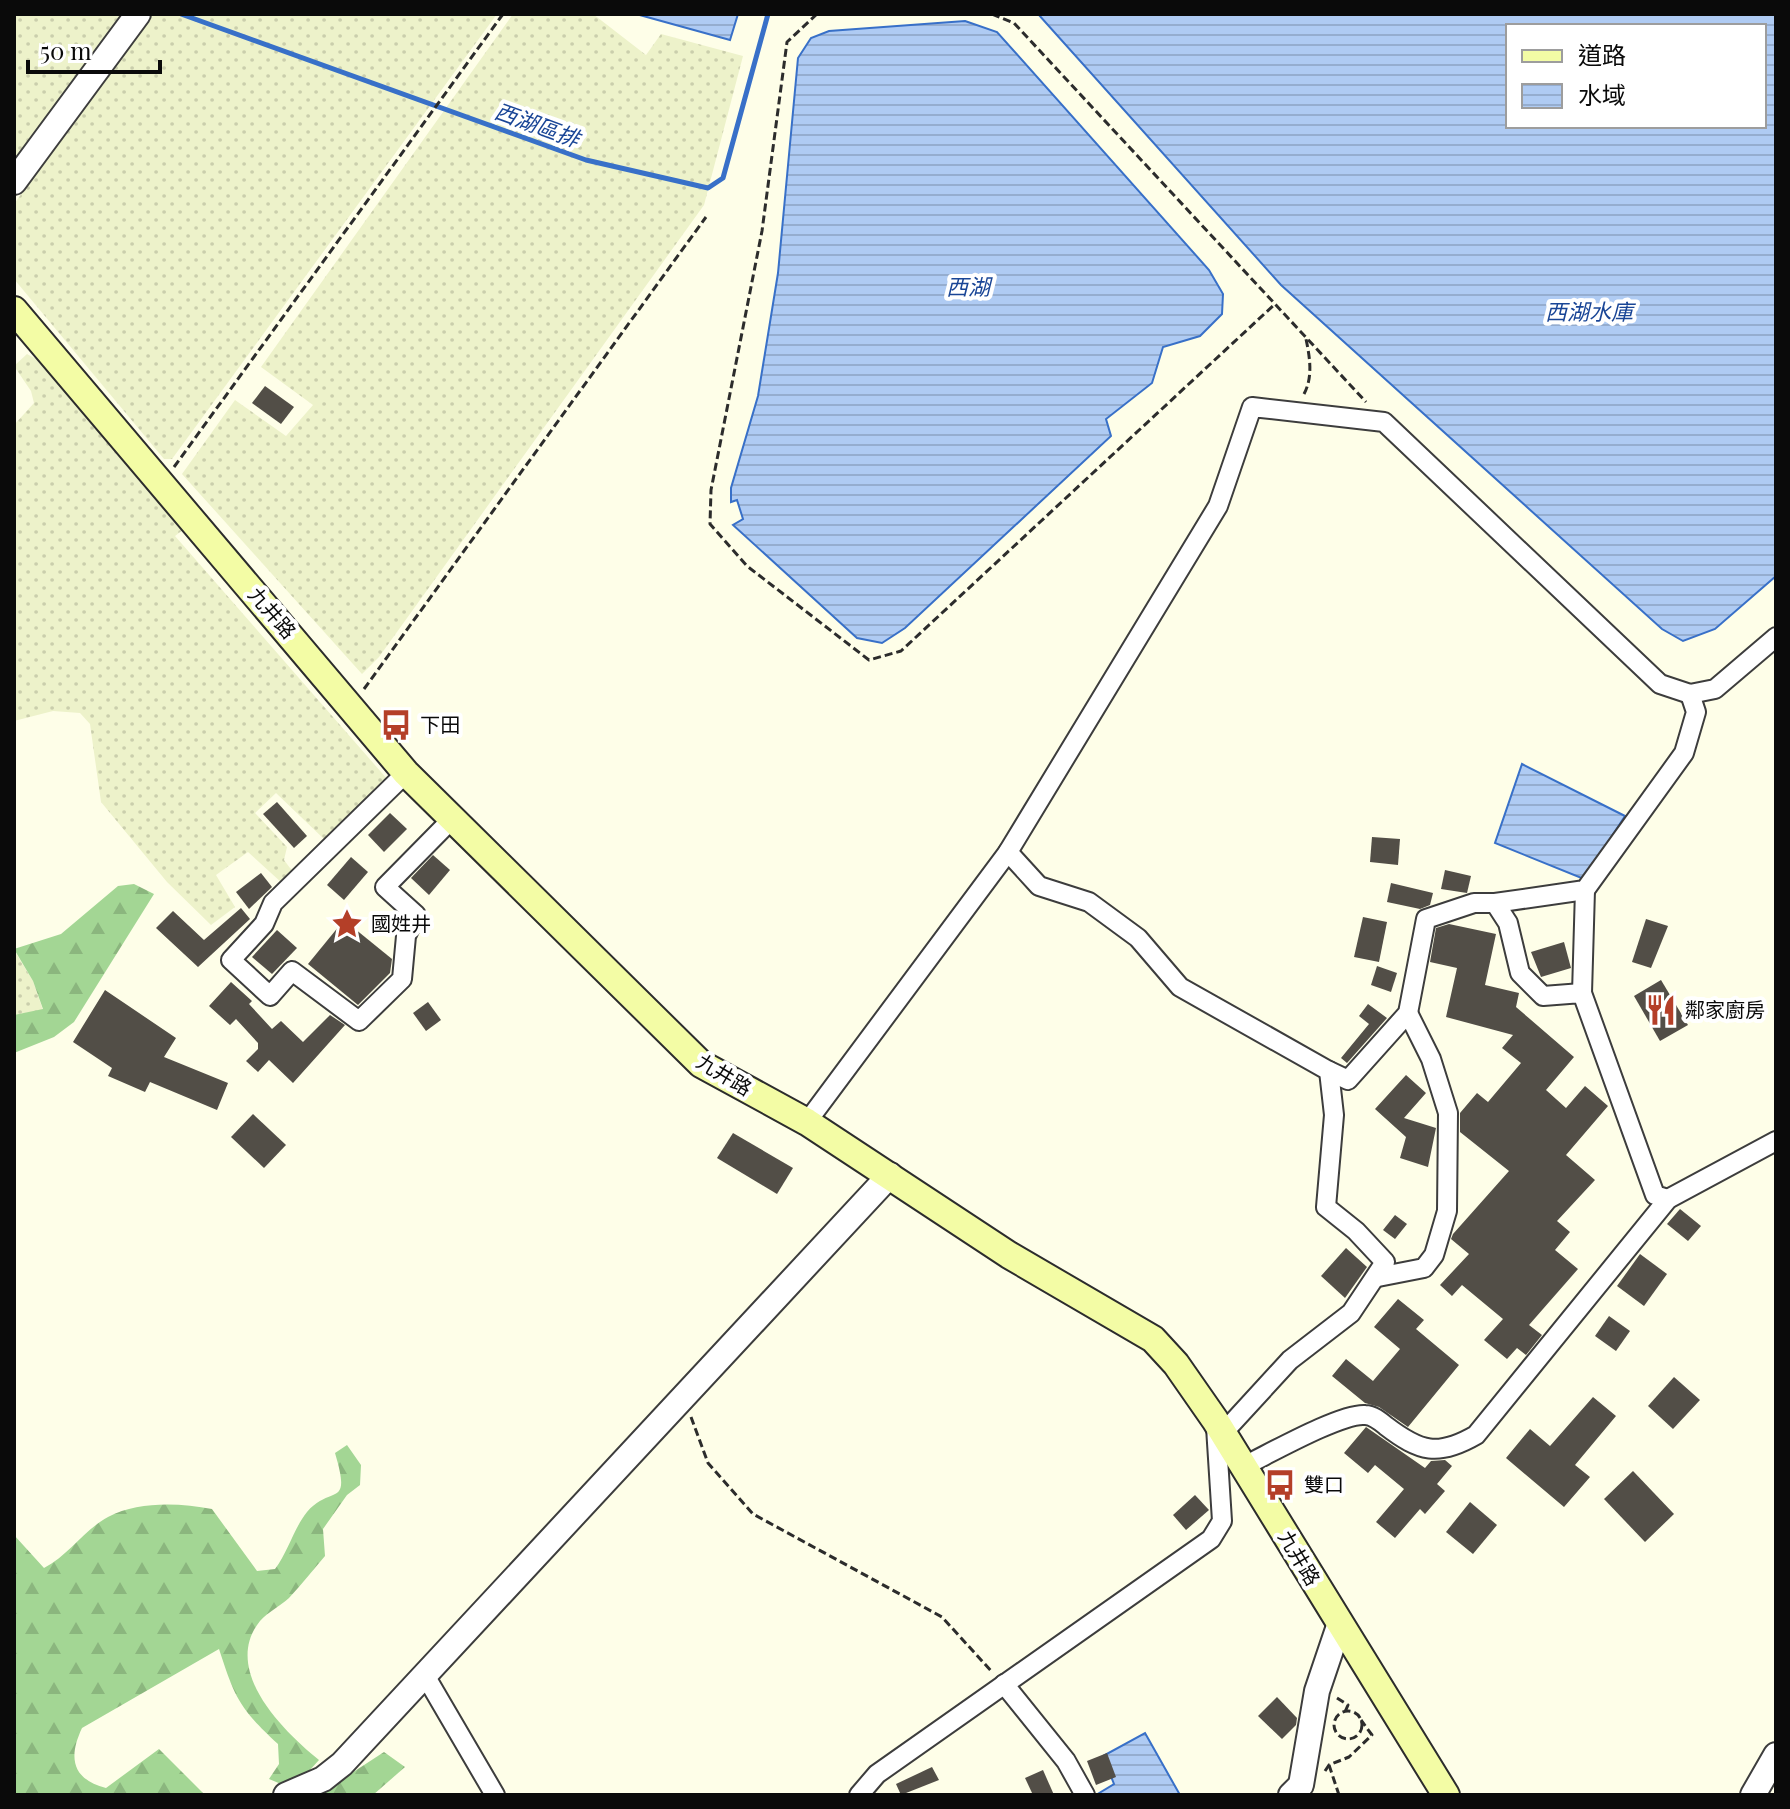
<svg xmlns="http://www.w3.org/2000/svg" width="1790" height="1809" font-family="'Playfair Display','Noto Sans TC',serif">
	<defs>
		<pattern id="farmland-dots" width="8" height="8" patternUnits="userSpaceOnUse" patternTransform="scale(2)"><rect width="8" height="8" fill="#edf2ca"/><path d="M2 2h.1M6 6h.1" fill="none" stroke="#caceac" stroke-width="1.8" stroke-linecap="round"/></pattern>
		<pattern id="forest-firs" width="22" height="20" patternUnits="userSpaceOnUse" patternTransform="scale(2)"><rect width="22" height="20" fill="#a3d694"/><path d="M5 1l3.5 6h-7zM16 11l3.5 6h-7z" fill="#8bb67e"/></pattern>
		<pattern id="water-rules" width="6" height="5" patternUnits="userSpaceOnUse" patternTransform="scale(2)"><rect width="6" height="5" fill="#afcbf3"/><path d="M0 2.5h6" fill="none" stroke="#95adcf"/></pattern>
	</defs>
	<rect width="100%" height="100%" fill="#fefee8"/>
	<!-- farmland -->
	<g fill="url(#farmland-dots)">
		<polygon points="14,14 121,14 14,161"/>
		<polygon points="152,14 497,14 172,459 164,459 14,279 14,204"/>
		<polygon points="513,14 593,14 646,55 661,34 743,56 704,205 379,657 362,674 182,474 235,400 286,436 313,405 261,367"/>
		<polygon points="27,354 38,360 184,529 175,536 388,780 325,840 276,793 255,813 287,847 284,860 293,872 282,883 248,852 216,875 235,907 211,925 167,882 101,802 90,724 80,713 53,711 14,721 14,425 34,403 31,391 14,366"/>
		<polygon points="14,950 33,981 43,1010 14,1015"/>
	</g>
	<!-- forest -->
	<g fill="url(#forest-firs)">
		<polygon points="134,884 154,894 74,1022 54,1037 14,1053 14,1015 43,1009 33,981 14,949 61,934 118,886"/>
		<path d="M 347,1445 L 361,1465 L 360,1485 L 347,1495 L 323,1529 L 325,1556 C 313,1570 302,1584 289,1598 C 280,1606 268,1612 260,1621 C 221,1670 283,1731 319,1760 L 309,1771 L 281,1784 L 269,1779 L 279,1764 L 278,1744 C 239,1708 235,1698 219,1649 L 82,1728 C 68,1758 72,1779 106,1788 L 159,1749 L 205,1795 L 14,1795 L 14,1535 L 44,1568 C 69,1555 84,1530 108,1517 C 139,1501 179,1503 212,1509 L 257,1571 L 275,1569 C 288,1552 294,1528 307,1512 C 331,1484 352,1510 335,1453 Z"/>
		<polygon points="384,1752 405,1767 373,1795 318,1795"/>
	</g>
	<!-- water -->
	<g fill="url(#water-rules)" stroke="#3870c8" stroke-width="2" fill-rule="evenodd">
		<polygon points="636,14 738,14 730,40"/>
		<path d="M 1038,14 L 1776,14 L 1776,576 L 1715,629 L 1683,641 L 1662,629 L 1281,285 ZM 1508,26 L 1764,26 L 1764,126 L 1508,126 Z"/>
		<polygon points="965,21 997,32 1209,270 1223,294 1222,314 1200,336 1163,347 1152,383 1106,419 1111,436 905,628 882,643 857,638 733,525 743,519 737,500 731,502 731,488 758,396 778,273 798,58 811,38 829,31"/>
		<polygon points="1522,764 1625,816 1584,879 1495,843"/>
		<polygon points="1145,1733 1180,1795 1096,1795 1114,1784 1103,1756"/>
	</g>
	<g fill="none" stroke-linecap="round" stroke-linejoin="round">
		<!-- stream -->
		<polyline stroke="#3870c8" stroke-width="5" points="181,14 586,160 708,188 723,178 768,14"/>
	</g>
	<!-- building -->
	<g fill="#524e47">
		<polygon points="265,386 294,407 281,424 252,403"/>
		<polygon points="277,802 307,836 294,848 263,814"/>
		<polygon points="390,813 407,829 384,852 368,835"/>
		<polygon points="1372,837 1400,839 1398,865 1370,862"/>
		<polygon points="433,855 450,870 429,895 411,878"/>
		<polygon points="351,857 368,872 344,900 327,885"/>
		<polygon points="1445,870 1471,876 1467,893 1441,889"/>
		<polygon points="261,873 272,887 249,909 236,892"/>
		<polygon points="1391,883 1433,893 1430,905 1420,909 1387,902"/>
		<polygon points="241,908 250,919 198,967 156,928 173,911 204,940"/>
		<polygon points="1363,917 1387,922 1379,962 1354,957"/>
		<polygon points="1646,919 1668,926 1651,968 1632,962"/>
		<polygon points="344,920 392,959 390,973 358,1005 308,964"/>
		<polygon points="1449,924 1496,934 1485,985 1519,993 1516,1007 1574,1057 1546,1090 1566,1108 1585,1086 1608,1106 1566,1155 1595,1180 1557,1221 1570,1232 1555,1250 1578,1269 1529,1325 1542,1335 1526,1355 1517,1348 1507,1359 1484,1340 1503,1319 1462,1285 1452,1296 1440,1285 1469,1254 1451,1239 1453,1234 1509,1171 1460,1132 1460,1113 1477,1093 1488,1102 1521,1063 1502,1048 1513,1035 1446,1017 1457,968 1430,962 1436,928"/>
		<polygon points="277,930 297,948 272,974 252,957"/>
		<polygon points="1564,942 1571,968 1541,977 1531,952"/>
		<polygon points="1377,966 1397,973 1391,992 1371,985"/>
		<polygon points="1661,980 1688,1025 1660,1041 1634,996"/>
		<polygon points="231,982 252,1001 249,1004 272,1029 281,1021 303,1042 330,1015 345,1025 293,1083 269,1060 258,1072 246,1061 258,1049 258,1043 236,1019 230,1025 209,1006"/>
		<polygon points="105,990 176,1038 164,1057 228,1083 217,1110 150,1082 145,1092 108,1076 112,1068 73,1042"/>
		<polygon points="428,1002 441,1020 426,1031 413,1013"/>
		<polygon points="1368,1004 1387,1018 1347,1063 1341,1058 1369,1024 1359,1016"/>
		<polygon points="1406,1075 1426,1093 1404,1118 1436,1128 1428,1167 1400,1158 1406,1137 1375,1109"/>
		<polygon points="253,1114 286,1145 264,1168 231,1137"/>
		<polygon points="733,1133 793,1168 777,1194 717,1158"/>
		<polygon points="1680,1209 1701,1226 1688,1241 1667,1224"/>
		<polygon points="1395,1215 1407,1224 1395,1239 1383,1230"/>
		<polygon points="1346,1248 1367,1267 1345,1298 1321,1276"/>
		<polygon points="1640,1254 1667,1274 1644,1306 1617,1286"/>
		<polygon points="1398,1299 1424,1320 1416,1329 1459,1365 1408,1427 1379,1407 1365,1403 1332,1376 1346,1359 1373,1381 1400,1349 1374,1327"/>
		<polygon points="1609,1316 1630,1331 1616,1351 1595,1336"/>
		<polygon points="1674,1377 1700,1400 1673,1429 1648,1406"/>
		<polygon points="1593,1397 1616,1416 1575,1465 1590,1477 1564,1507 1506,1458 1530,1429 1550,1446"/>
		<polygon points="1366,1427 1425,1468 1431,1461 1445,1460 1452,1466 1437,1484 1445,1491 1425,1514 1420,1509 1395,1538 1376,1522 1404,1489 1375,1465 1368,1473 1344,1453"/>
		<polygon points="1633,1471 1674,1514 1645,1542 1604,1499"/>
		<polygon points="1195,1495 1209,1510 1186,1530 1173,1515"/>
		<polygon points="1470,1502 1497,1525 1473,1554 1446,1532"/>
		<polygon points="1277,1697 1297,1718 1296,1725 1282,1739 1258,1716"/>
		<polygon points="1107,1753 1116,1777 1096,1785 1087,1761"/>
		<polygon points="932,1767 939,1780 901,1795 896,1784"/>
		<polygon points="1043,1770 1054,1795 1033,1795 1025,1778"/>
	</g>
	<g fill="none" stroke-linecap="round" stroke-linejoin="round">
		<defs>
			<g id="minor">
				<polyline points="406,773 273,903 264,924 231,960 270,996 292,971 359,1021 402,979 406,936 416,915 385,887 452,819"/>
				<polyline points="1008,852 1039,886 1089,902 1138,938 1180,987 1329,1071 1334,1115 1326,1207 1356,1231 1385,1262 1351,1313 1290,1360 1223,1433"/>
				<polyline points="1495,903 1585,890 1684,753 1696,712 1690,694"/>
				<polyline points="1582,993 1585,890"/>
				<polyline points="1329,1071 1348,1080 1408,1013 1426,919 1474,903 1495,903 1508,923 1520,973 1543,996 1582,993 1655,1195 1668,1199"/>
				<polyline points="807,1122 1008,852 1218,506 1252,407 1384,422 1660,684 1690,694 1715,689 1776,637"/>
				<polyline points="1378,1277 1424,1268 1434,1255 1447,1211 1448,1113 1431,1059 1408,1013"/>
				<path d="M 1244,1466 C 1269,1454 1341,1413 1365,1415 C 1373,1415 1380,1421 1386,1426 C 1420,1452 1438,1457 1476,1435 L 1668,1199 L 1776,1141"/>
				<polyline points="426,1677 495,1795"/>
				<polyline points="1004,1684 1066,1761 1085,1795"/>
				<polyline points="859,1795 877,1774 1211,1539 1222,1521 1216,1427"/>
			</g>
			<g id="tertiary">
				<polyline points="14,182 138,14"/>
				<polyline points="286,1795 323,1779 342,1764 890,1175"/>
				<polyline points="1291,1795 1301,1785 1317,1691 1339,1626"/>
				<polyline points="1753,1795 1776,1755"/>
			</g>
			<polyline id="secondary" points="14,310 406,773 701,1064 807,1122 1009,1255 1153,1339 1176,1364 1215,1420 1446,1795"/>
		</defs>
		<!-- minor casing -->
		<use href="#minor" stroke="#3d3d3d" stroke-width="22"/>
		<!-- tertiary casing -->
		<use href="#tertiary" stroke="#3d3d3d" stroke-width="28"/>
		<!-- secondary casing -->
		<use href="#secondary" stroke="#2c2c2c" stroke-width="30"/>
		<!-- path -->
		<g stroke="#2c2c2c" stroke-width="3" stroke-dasharray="8 4" stroke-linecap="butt">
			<polyline points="817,14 787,42 762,231 711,490 710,524 747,566 869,660 901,651 1275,304"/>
			<polyline points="992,14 1014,23 1366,402"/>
			<path d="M 1304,394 C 1313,377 1310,358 1306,339"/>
			<polyline points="174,467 503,14"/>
			<polyline points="364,689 706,217"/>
			<polyline points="691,1417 708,1463 753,1514 942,1617 993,1673"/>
			<polyline points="1337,1698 1348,1705 1345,1712"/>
			<circle cx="1348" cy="1725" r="14"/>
			<polyline points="1329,1765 1339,1795"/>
			<polyline points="1325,1771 1329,1765 1349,1757 1372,1735 1361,1720"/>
		</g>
		<!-- minor -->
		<use href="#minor" stroke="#fff" stroke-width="18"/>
		<!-- tertiary -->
		<use href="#tertiary" stroke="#fff" stroke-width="24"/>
		<!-- secondary -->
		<use href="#secondary" stroke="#f3fca5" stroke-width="26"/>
	</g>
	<!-- icons -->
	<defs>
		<symbol id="bus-bare" viewBox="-9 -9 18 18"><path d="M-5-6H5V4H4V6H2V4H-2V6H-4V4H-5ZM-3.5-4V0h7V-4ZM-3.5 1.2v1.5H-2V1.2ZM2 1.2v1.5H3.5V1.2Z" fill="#b43f28" stroke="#fff" stroke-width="2.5" paint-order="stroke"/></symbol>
		<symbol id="sight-bare" viewBox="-9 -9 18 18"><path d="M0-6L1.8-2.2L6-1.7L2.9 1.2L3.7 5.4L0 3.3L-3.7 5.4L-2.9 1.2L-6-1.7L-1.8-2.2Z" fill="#b43f28" stroke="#fff" stroke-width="2.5" paint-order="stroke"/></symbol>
		<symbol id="restaurant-bare" viewBox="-9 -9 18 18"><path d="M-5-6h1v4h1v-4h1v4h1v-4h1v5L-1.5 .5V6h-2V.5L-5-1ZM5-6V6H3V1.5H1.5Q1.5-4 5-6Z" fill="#b43f28" stroke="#fff" stroke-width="2.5" paint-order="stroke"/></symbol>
	</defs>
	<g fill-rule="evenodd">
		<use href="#bus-bare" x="374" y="703" width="44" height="44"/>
		<use href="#sight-bare" x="325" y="902" width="44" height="44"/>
		<use href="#restaurant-bare" x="1639" y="988" width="44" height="44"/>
		<use href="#bus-bare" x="1258" y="1463" width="44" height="44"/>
	</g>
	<g text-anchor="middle" stroke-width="8" stroke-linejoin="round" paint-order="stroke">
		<!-- street labels -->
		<g font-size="20" fill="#0a0a0a" stroke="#fff">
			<text transform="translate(272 613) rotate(49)" y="7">九井路</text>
			<text transform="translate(724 1075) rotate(31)" y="7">九井路</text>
			<text transform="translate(1299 1558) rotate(59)" y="7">九井路</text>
		</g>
		<!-- poi labels -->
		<g font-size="20" fill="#0a0a0a" stroke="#fff" text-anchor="start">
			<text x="420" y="732">下田</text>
			<text x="371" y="931">國姓井</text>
			<text x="1685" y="1017">鄰家廚房</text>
			<text x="1304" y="1492">雙口</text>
		</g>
		<!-- water labels -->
		<g font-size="22" font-style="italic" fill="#194596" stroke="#fff">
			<text transform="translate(537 125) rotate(20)" y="8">西湖區排</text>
			<text x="968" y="295">西湖</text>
			<text x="1589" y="320">西湖水庫</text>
		</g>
	</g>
	<!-- border -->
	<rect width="1790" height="1809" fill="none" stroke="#0a0a0a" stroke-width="32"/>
	<!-- legend -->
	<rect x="1506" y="24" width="260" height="104" fill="#ffffff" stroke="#9d9d9d" stroke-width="2"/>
	<rect x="1522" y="50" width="40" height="12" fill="#f3fca5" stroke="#9d9d9d" stroke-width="2"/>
	<text x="1578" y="64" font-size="24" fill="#0a0a0a">道路</text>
	<rect x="1522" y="84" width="40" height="24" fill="url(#water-rules)" stroke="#9d9d9d" stroke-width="2"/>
	<text x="1578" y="104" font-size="24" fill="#0a0a0a">水域</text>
	<!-- scale -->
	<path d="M28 60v12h132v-12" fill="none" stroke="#0a0a0a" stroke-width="4"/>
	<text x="40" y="60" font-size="24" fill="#0a0a0a" stroke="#ffffff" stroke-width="6" paint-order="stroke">50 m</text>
</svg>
